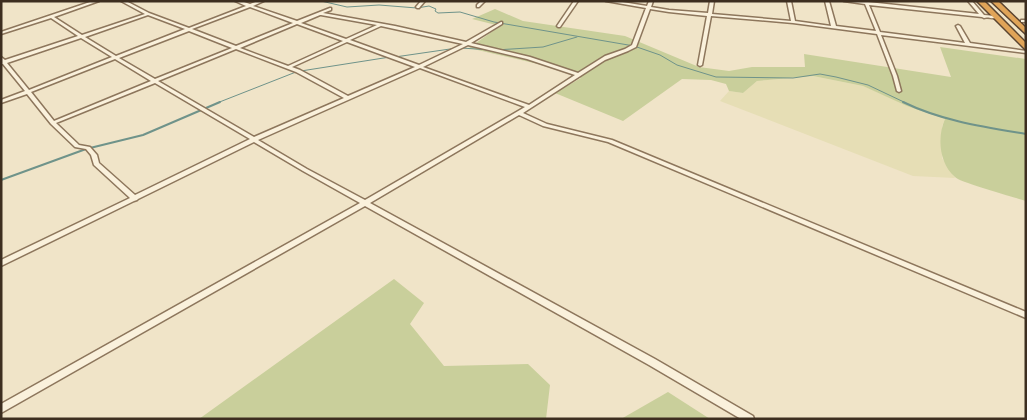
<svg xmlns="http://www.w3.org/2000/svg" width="1027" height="420" font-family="Literata,serif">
	<rect width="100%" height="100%" fill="#f0e4c8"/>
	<!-- farmland -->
	<polygon fill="#e6deb5" points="813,76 863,86 929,114 945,119 942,126 942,158 955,178 913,176 720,101 729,91 743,93 757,81"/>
	<!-- green -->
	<g fill="#c9cf9b">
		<path d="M 495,9 L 523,21 L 625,36 L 699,67 L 729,71 L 752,67 L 805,67 L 804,54 L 951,77 L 940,47 L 1026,59 L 1026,201 C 1014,197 961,183 955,177 C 939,163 937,137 945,119 L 907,106 L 863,86 L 813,76 L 757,81 L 743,93 L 729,91 L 726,84 L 711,80 L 682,79 L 623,121 L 555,93 L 581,78 L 551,67 L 469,48 L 500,26 L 472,19 Z"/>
		<polygon points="394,279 424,303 410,324 444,366 528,364 550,385 546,419 199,419"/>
		<polygon points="668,392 710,419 621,419"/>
	</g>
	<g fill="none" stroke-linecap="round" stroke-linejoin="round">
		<!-- stream-far1 -->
		<g stroke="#6f938a" stroke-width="1">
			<polyline points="321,1 347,7 379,5 417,8 429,6 436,9 435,11 438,13 460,12 494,22 634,46 660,55 677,65 716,77 793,78 820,74 836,77 868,85 906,103"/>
			<polyline points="461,48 491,50"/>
			<polyline points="496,50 543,47 577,37"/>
			<polyline points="395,57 457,48"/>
			<polyline points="301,71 390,57"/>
			<polyline points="217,103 296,72"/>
		</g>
		<!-- stream -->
		<g stroke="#6f938a" stroke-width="2">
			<path d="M 903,102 C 942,121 984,127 1026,134"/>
			<polyline points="90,148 143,135 220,102"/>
			<polyline points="1,180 86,149"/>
		</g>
		<defs>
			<g id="street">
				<path d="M 93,1 L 99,1 L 54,17 L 82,35 L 145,14 L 121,1 L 126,1 L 149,13 L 189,28 L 246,6 L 235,1 L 241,1 L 250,4 L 258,1 L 264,1 L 253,6 L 297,21 L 330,8 L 331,8 L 331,10 L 323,13 L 395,26 L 466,42 L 501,22 L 502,22 L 502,24 L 471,43 L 530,57 L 578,73 L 605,56 L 625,49 L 632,45 L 646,8 L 606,1 L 616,1 L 647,6 L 649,1 L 653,1 L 651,7 L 669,10 L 708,13 L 710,1 L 714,1 L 712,14 L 791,21 L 787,1 L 791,1 L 795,21 L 831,26 L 825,1 L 829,1 L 836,26 L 876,31 L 865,4 L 844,1 L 868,1 L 868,2 L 979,14 L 968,1 L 972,1 L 984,15 L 996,16 L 998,17 C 994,20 988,16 984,18 L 982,17 L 869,5 L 880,32 L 965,43 L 956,26 L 958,25 L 960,26 L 970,43 L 1026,51 L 1026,53 L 881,35 L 897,76 L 901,91 L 899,92 L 897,91 L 893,76 L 877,34 L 793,23 L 711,16 L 702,65 L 700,66 L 698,65 L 707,16 L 669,12 L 650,9 L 636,47 L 628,51 L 605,60 L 523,113 L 547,124 L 612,140 L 1026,312 L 1026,318 L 608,142 L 543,126 L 519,115 L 370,203 L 655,359 L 753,416 L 754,419 L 741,419 L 649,365 L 365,206 L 1,413 L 1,404 L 360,203 L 303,171 L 254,142 L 138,199 L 137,200 L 134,201 L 1,266 L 1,260 L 130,198 L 94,165 L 91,155 L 86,149 L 75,147 L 51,124 L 27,94 L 1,103 L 1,100 L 25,91 L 3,64 L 1,64 L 1,57 L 5,60 L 78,36 L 51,18 L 1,34 L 1,32 ZM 250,7 L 293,23 L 236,46 L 192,29 ZM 148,15 L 185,29 L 116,56 L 85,37 ZM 320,15 L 321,15 L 377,25 L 346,39 L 301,23 ZM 297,24 L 343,41 L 288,66 L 240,48 ZM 381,26 L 463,44 L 419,65 L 350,40 ZM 189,31 L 232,48 L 155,79 L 119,58 ZM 81,38 L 112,57 L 29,90 L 7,63 ZM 347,42 L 415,67 L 348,96 L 300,70 L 292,67 ZM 468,45 L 527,59 L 575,75 L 529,105 L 423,67 ZM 236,49 L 296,72 L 344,98 L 254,137 L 158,81 ZM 115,59 L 151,81 L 54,121 L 31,92 ZM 420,68 L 525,107 L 365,200 L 307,169 L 258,140 ZM 155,83 L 250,139 L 135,195 L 99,163 L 97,155 L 90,147 L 79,145 L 56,123 Z"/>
				<polygon points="421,1 425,1 419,8 417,8 416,7"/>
				<polygon points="481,1 485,1 479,7 477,7 477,5"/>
				<polygon points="574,1 578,1 560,27 558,27 557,26"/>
				<rect x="1021" y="20" width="5" height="2"/>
			</g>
			<g id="highway">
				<polygon points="977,1 984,1 1026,43 1026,50"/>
				<polygon points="991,1 998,1 1026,28 1026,34"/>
			</g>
		</defs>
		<!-- street casing -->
		<use href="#street" stroke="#8d765c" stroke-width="3"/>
		<!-- highway casing -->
		<use href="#highway" stroke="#5b4430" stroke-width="3"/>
		<!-- street -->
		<use href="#street" fill="#faf1dc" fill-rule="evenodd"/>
		<!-- highway -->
		<use href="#highway" fill="#e0a458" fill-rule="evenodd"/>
	</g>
	<!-- border -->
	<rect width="1027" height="420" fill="none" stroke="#3d2e20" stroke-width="5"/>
</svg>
